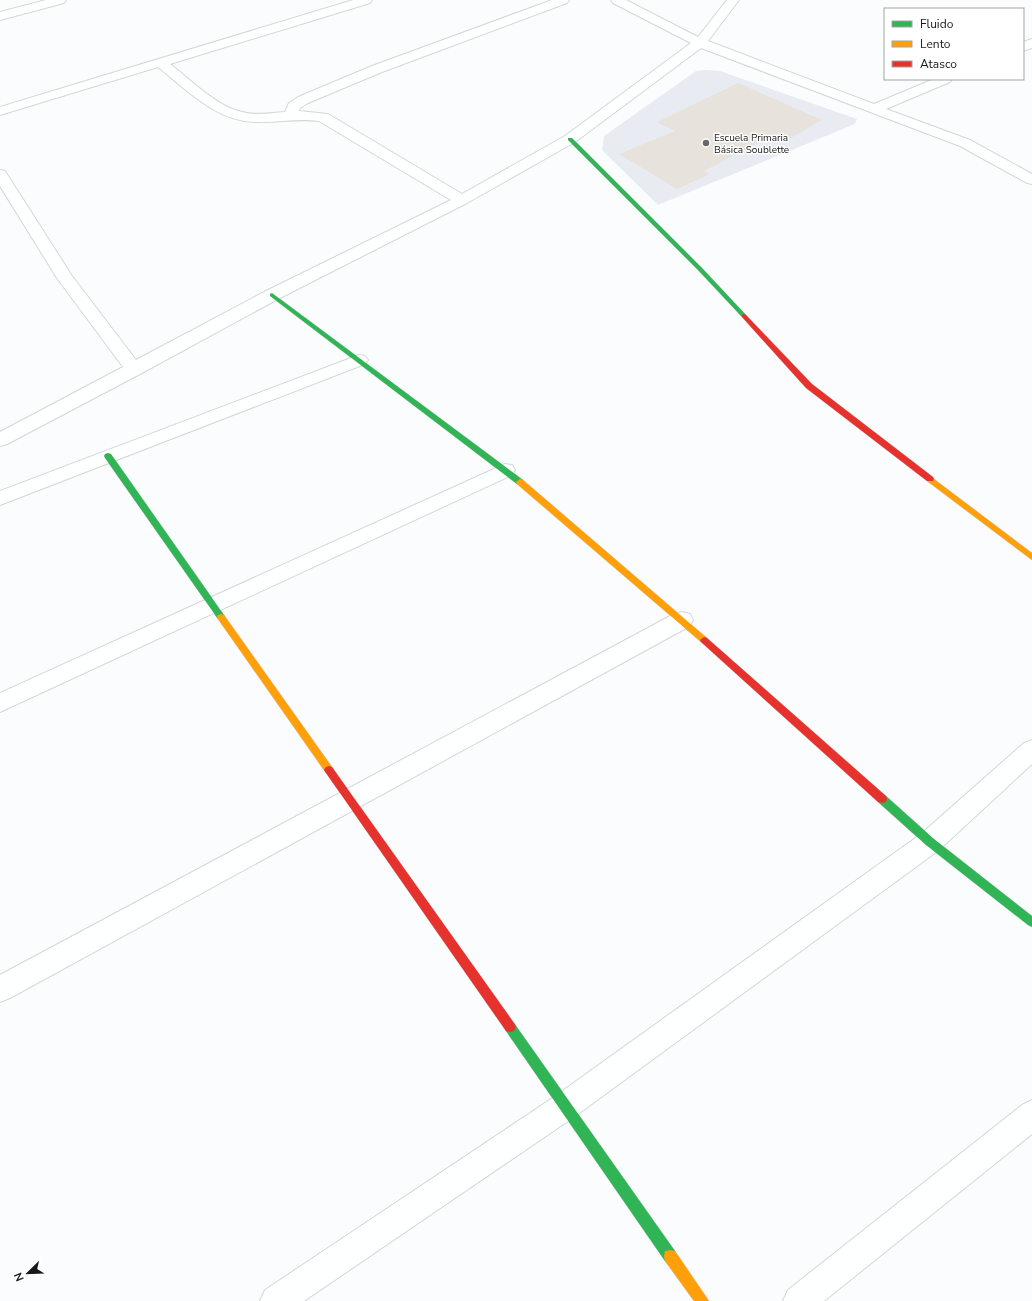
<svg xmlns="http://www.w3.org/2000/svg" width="1032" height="1301" font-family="'Nunito Sans',sans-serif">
	<rect width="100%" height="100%" fill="#fbfcfe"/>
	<!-- built -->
	<polygon fill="#e8ecf2" points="706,70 720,71 857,119 855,124 658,205 602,150 604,136 696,71"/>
	<!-- building -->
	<polygon fill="#e7e2db" points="738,83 822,120 787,140 775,134 704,171 710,174 677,189 619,154 675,131 657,122"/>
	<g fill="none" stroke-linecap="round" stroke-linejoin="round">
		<defs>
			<g id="street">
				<polygon points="46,0 66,0 64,3 0,20 0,12"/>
				<path d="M 353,0 L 372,0 L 370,3 L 170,64 C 190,79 217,107 242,112 C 256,116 271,113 285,112 L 289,103 L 298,97 L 372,66 L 552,0 L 569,0 L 567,3 L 382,72 L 308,103 L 300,108 L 299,111 L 328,114 L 462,194 L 565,136 L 691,43 L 613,3 L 611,0 L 626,0 L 698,37 L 727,0 L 739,0 L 708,41 L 874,104 L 934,79 L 952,79 L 950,82 L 886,109 L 970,140 L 1032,174 L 1032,184 L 1027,183 L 960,146 L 701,48 L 575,142 L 467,203 L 278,299 L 140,374 L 7,444 L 0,446 L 0,432 L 123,367 L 57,278 L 0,186 L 0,170 L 5,171 L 72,276 L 136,360 L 266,291 L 451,200 L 319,121 C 298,118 277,123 255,122 C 216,121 187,90 158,67 L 0,115 L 0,107 Z"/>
				<polygon points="1032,39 1032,48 1023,51 1023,42"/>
				<polygon points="359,355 365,356 368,360 365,364 0,505 0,491"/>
				<polygon points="505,464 512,465 515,470 512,475 0,712 0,693"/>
				<polygon points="682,612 690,614 693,620 690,626 10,998 0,1002 0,975 674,614"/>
				<polygon points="1032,740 1032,764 939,850 574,1117 304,1301 260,1301 265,1290 554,1097 921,834 1024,743"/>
				<polygon points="1032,1100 1032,1134 824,1301 783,1301 788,1290 1022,1105"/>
			</g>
			<g id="fast">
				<polygon points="568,138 572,138 702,268 746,315 746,317 742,317 698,270 568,140"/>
				<polygon points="272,293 523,480 524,482 523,484 517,484 270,296 270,294"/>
				<polygon points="108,453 111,454 224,615 225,617 224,619 218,619 105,458 104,456 105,454"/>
				<polygon points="882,795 886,796 934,839 1032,916 1032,927 1028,925 926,845 878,802 877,799 878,796"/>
				<polygon points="510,1022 514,1023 675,1251 676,1256 675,1261 670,1262 665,1261 506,1031 504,1027 506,1023"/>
			</g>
			<g id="slow">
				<polygon points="930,476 1032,553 1032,560 927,481 926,479 927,477"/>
				<polygon points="520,479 523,480 707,638 708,640 707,642 701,642 517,484 516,482"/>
				<polygon points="221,614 224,615 332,767 334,770 332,773 329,774 326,773 218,619 217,617 218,615"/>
				<polygon points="670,1250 675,1251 709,1301 694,1301 665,1261 664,1256 665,1251"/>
			</g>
			<g id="jam">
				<polygon points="744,314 746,315 812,384 933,477 934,479 933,481 927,481 806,388 742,317 742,315"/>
				<polygon points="704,637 707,638 886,796 887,799 886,802 882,803 878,802 701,642 700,640"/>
				<polygon points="329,766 332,767 514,1023 516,1027 514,1031 510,1032 506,1031 326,773 324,770 326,767"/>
			</g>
		</defs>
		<!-- street casing -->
		<use href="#street" stroke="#d5d6d7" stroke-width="2"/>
		<!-- fast casing -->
		<use href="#fast" stroke="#d5d6d7" stroke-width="1"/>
		<!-- slow casing -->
		<use href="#slow" stroke="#d5d6d7" stroke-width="1"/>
		<!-- jam casing -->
		<use href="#jam" stroke="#d5d6d7" stroke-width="1"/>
		<!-- street -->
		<use href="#street" fill="#feffff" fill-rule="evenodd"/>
		<!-- fast -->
		<use href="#fast" fill="#30b455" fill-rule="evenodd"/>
		<!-- slow -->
		<use href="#slow" fill="#ff9f0a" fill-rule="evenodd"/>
		<!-- jam -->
		<use href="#jam" fill="#e5322d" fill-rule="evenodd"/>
	</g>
	<!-- markers -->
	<circle fill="#676869" stroke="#fff" stroke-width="1.5" cx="706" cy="143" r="4"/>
	<g text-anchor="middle" stroke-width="3" stroke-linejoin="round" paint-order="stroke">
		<!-- far-poi labels -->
		<g font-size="10" fill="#171819" stroke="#fff" text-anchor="start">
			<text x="714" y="141">Escuela Primaria<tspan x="714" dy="12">Básica Soublette</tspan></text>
		</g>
	</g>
	<!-- legend -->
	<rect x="884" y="8" width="140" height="72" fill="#ffffff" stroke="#a2a3a3"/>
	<rect x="892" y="21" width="20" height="6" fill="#30b455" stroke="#a2a3a3"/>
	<text x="920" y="28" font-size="12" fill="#171819">Fluido</text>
	<rect x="892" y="41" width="20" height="6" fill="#ff9f0a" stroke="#a2a3a3"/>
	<text x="920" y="48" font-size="12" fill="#171819">Lento</text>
	<rect x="892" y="61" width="20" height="6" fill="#e5322d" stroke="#a2a3a3"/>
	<text x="920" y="68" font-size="12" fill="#171819">Atasco</text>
	<!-- north arrow -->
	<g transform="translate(28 1273) rotate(247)" stroke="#ffffff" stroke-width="3" paint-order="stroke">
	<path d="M0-3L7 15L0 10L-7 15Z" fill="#171819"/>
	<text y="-6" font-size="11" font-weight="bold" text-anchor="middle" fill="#171819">N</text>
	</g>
</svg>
